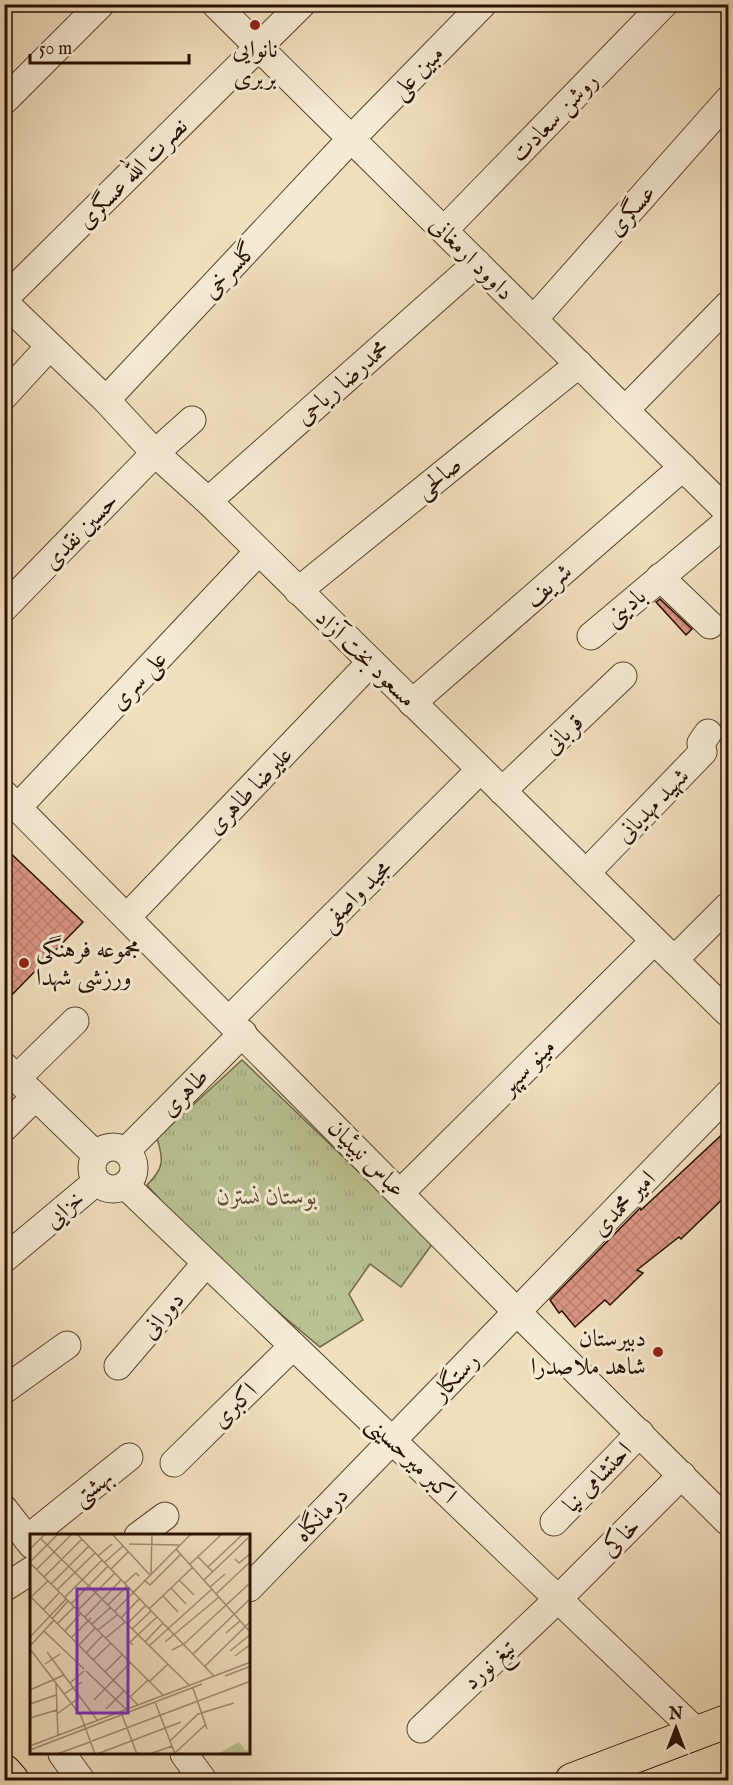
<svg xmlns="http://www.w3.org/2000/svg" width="733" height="1785" font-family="'IM FELL English',Amiri,serif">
	<defs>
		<pattern id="park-tufts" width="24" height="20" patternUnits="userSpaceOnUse" patternTransform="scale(1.5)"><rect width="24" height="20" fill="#b9c191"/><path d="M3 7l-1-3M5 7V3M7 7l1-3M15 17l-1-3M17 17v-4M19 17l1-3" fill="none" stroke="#9fa57b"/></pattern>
		<pattern id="building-cross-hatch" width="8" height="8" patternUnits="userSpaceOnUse" patternTransform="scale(1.5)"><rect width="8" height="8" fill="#d99482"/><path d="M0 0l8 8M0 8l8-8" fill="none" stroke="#ba7e6e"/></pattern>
	</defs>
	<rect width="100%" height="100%" fill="#f0debc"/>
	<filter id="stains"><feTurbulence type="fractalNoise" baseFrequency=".00333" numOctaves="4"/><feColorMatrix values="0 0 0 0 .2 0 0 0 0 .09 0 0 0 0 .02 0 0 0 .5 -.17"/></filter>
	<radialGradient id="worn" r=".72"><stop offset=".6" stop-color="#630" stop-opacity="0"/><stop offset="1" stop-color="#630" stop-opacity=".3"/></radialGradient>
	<!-- park -->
	<path fill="url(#park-tufts)" stroke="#706849" stroke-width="1.5" d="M 242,1060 L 433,1243 L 401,1287 L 370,1264 L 349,1294 L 363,1320 L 320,1347 L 210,1255 L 147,1185 C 164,1168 164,1161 157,1138 Z"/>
	<!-- building -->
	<g fill="url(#building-cross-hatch)" stroke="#270f01" stroke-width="1.5">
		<polygon points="660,599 692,629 686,635 656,602"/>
		<polygon points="4,847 83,922 4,1003"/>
		<polygon points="729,1128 729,1193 681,1239 679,1237 637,1270 643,1273 610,1305 605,1300 575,1327 562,1311 559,1313 550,1300 640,1208 641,1210"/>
	</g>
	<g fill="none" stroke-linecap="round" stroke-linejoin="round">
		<defs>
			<g id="minor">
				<polyline points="215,4 728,512"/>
				<polyline points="4,101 101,4"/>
				<polyline points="444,230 664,4"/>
				<polyline points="4,299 302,4"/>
				<polyline points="4,302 106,400 155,453 208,501 728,1013"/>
				<polyline points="534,319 728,100"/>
				<polyline points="4,396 49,347"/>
				<polyline points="106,400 351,139 483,4"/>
				<polyline points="625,410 728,305"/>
				<polyline points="208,501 477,263"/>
				<polyline points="660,577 710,625"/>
				<polyline points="298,591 579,364"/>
				<polyline points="4,608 155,453 192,420"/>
				<polyline points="591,636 728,521"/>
				<polyline points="412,703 683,467"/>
				<polyline points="502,791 623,676"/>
				<polyline points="4,794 517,1312 728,1522"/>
				<polyline points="18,807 258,552"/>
				<polyline points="586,873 703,752 701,743 708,733"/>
				<polyline points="127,917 371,662"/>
				<polyline points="674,960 728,906"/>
				<polyline points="229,1020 480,770"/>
				<polyline points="4,1066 96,1155"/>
				<polyline points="17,1078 75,1021"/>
				<polyline points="4,1128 35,1097"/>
				<circle cx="113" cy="1168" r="21"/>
				<polyline points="126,1151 243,1033"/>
				<polyline points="125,1185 698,1733"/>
				<polyline points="401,1192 654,941"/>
				<polyline points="4,1259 96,1182"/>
				<polyline points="118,1366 206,1263"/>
				<polyline points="4,1390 67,1345"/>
				<polyline points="174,1463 293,1346"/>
				<polyline points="4,1509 32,1545"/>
				<polyline points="554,1522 640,1433"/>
				<polyline points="138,1536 165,1516"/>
				<polyline points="27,1539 129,1457"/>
				<polyline points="4,1588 32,1570"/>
				<polyline points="249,1588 728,1094"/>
				<polyline points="421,1729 558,1599 682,1475"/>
				<polyline points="62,1754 81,1780"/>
				<polyline points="184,1754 203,1780"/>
			</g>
			<g id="major">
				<polyline points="4,1771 12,1780"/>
				<polyline points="572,1780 728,1721"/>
			</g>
		</defs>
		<!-- minor casing -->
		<use href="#minor" stroke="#594330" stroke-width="29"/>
		<!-- major casing -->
		<use href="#major" stroke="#270f01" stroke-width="35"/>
		<!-- minor -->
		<use href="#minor" stroke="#f5ead3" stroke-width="27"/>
		<!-- major -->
		<use href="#major" stroke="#f0debc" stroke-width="33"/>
	</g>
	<!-- markers -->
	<g fill="#8f2418" stroke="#f5ead3" stroke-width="2">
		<circle cx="255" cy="25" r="6"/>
		<circle cx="24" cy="963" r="6"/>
		<circle cx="658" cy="1352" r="6"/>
	</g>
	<g text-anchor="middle" stroke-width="6" stroke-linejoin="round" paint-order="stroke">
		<!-- poi labels -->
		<g font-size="24" fill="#270f01" stroke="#f5ead3">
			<text x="255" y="57">نانوایی<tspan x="255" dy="28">بربری</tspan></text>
			<text x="36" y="957" text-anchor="start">مجموعه فرهنگی<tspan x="36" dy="28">ورزشی شهدا</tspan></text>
			<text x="646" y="1346" text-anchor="end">دبیرستان<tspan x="646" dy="28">شاهد ملاصدرا</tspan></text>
		</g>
		<!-- street labels -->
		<g font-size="24" fill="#270f01" stroke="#f5ead3">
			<text transform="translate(417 72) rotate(-46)" y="8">مبین علی</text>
			<text transform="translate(554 117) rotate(-46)" y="8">روشن سعادت</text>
			<text transform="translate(132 173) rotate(-45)" y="8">نصرت الله عسگری</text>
			<text transform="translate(631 210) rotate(-48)" y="8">عسگری</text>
			<text transform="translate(472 258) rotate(45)" y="8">داوود ارمغانی</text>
			<text transform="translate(229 270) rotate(-47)" y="8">گلسرخی</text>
			<text transform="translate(342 382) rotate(-41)" y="8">محمدرضا ریاحی</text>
			<text transform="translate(438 477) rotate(-39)" y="8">صالحی</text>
			<text transform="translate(80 531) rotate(-46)" y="8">حسین نقدی</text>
			<text transform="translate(548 585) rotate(-41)" y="8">شریف</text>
			<text transform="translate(625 607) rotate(-41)" y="8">بادینی</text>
			<text transform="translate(366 658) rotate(44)" y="8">مسعود بخت آزاد</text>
			<text transform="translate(138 680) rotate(-47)" y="8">علی سری</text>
			<text transform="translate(563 734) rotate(-44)" y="8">قربانی</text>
			<text transform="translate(249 790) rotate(-46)" y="8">علیرضا طاهری</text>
			<text transform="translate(652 805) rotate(-46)" y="8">شهید مهدیانی</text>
			<text transform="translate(355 895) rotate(-45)" y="8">مجید واصفی</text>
			<text transform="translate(527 1066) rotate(-45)" y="8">مینو سپهر</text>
			<text transform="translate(184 1092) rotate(-45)" y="8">طاهری</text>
			<text transform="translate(367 1158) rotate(45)" y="8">عباس نبیئیان</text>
			<text transform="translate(623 1203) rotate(-46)" y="8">امیر محمدی</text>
			<text transform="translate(64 1209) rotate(-41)" y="8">خزایی</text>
			<text transform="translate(162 1315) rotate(-50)" y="8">دورانی</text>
			<text transform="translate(455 1376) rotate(-46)" y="8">رستگار</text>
			<text transform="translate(234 1405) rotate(-45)" y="8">اکبری</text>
			<text transform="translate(412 1459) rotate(44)" y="8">اکبر میرحسینی</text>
			<text transform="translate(597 1477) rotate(-46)" y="8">احتشامی نیا</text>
			<text transform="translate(92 1487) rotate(-38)" y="8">بهشتی</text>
			<text transform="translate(321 1514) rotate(-46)" y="8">درمانگاه</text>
			<text transform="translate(620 1537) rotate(-45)" y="8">خاکی</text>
			<text transform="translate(489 1664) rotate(-43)" y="8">تیغ نورد</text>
		</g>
		<!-- park labels -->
		<g font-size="24" font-style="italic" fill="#5a4d33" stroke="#f5ead3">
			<text x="267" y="1204">بوستان نسترن</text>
		</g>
	</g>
	<!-- overview -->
	<g transform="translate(30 1534)">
		<rect width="220" height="220" fill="#f0debc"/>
		<path d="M 209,208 L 216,217 L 220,214 L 220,220 L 188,220 Z" fill="#b9c191"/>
		<path fill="none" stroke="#a08b71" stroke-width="1.5" d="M 47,0 L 184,142M 82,0 L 120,41M 11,5 L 159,151M 99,10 L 149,11M 0,15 L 15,0M 146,15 L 221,99M 68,22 L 82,10M 168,23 L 183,38M 205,25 L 209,29 L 221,19M 0,28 L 28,0M 75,28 L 93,12M 0,29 L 133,161M 160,30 L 192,0M 178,33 L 213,0M 81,35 L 98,18M 6,36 L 42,0M 121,39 L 122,0M 14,43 L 52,5M 114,46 L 120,51 L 151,20M 149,46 L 164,61M 174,46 L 218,4M 95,49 L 106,39 L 109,42M 21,50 L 59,12M 180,53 L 195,40M 141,54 L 156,70M 27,56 L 65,19M 186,60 L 221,27M 0,62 L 108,171M 133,62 L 148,78M 1,63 L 18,47M 34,64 L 72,26M 41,70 L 78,32M 78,71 L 97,52M 119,75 L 163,33M 13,76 L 29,59M 48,76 L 85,39M 84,78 L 161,0M 55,83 L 91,46M 91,84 L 109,65M 22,85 L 38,67M 27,90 L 44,73M 62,90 L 80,74M 97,90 L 116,71M 102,95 L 121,77M 68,96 L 87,81M 14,97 L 54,135M 35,97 L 51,79M 196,99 L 210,87M 0,103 L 36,65M 41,104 L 61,84M 76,104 L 95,88M 115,108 L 133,89M 135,108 L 189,63M 49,111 L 65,94M 103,111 L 100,108 L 127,83M 0,112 L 24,86M 119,112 L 182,55M 0,115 L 51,182 L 65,220M 142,116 L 154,110 L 221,48M 200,117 L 221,100M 17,118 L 67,186M 56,119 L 73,101M 163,120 L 221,64M 205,122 L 221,110M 63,126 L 81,109M 15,130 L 30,120M 175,132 L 221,87M 56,137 L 96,175M 75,138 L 93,120M 195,142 L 221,132M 120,147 L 138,130M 26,149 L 28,202M 40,149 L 54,137M 163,154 L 177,195M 0,156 L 34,141M 34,160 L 52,148M 100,163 L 118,146M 64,166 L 101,128M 125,168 L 145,220M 0,170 L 26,161M 76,175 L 94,157M 27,180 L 50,163M 92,181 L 107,220M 0,184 L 27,176M 62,207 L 221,147M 140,207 L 168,180 L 204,169M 0,212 L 221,128M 0,216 L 172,150M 145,219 L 175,191M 27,220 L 60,208M 67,220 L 151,188M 120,220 L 142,212"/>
		<path fill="#7b2cbf" fill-opacity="0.15" stroke="#7b2cbf" stroke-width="3" d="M 47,55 L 98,55 L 98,179 L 47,179 Z"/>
		<rect width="220" height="220" fill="none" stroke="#270f01" stroke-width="3"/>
	</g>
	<!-- margin -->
	<rect width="733" height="1785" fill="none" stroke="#f0debc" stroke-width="24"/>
	<rect x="6" y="6" width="721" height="1773" fill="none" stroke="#270f01" stroke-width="3"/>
	<rect x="12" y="12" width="709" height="1761" fill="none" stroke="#270f01" stroke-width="1.5"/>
	<!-- north arrow -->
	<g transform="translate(676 1728)" stroke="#f5ead3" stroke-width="4.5" paint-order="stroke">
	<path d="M0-4.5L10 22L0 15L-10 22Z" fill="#270f01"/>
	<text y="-9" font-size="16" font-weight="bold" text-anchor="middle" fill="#270f01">N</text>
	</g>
	<!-- scale -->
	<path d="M30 54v9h159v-9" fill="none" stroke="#270f01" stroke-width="3"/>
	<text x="39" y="54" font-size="18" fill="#270f01" stroke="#f5ead3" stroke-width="4.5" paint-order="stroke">50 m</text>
	<rect width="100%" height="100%" filter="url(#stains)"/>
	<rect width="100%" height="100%" fill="url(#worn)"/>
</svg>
